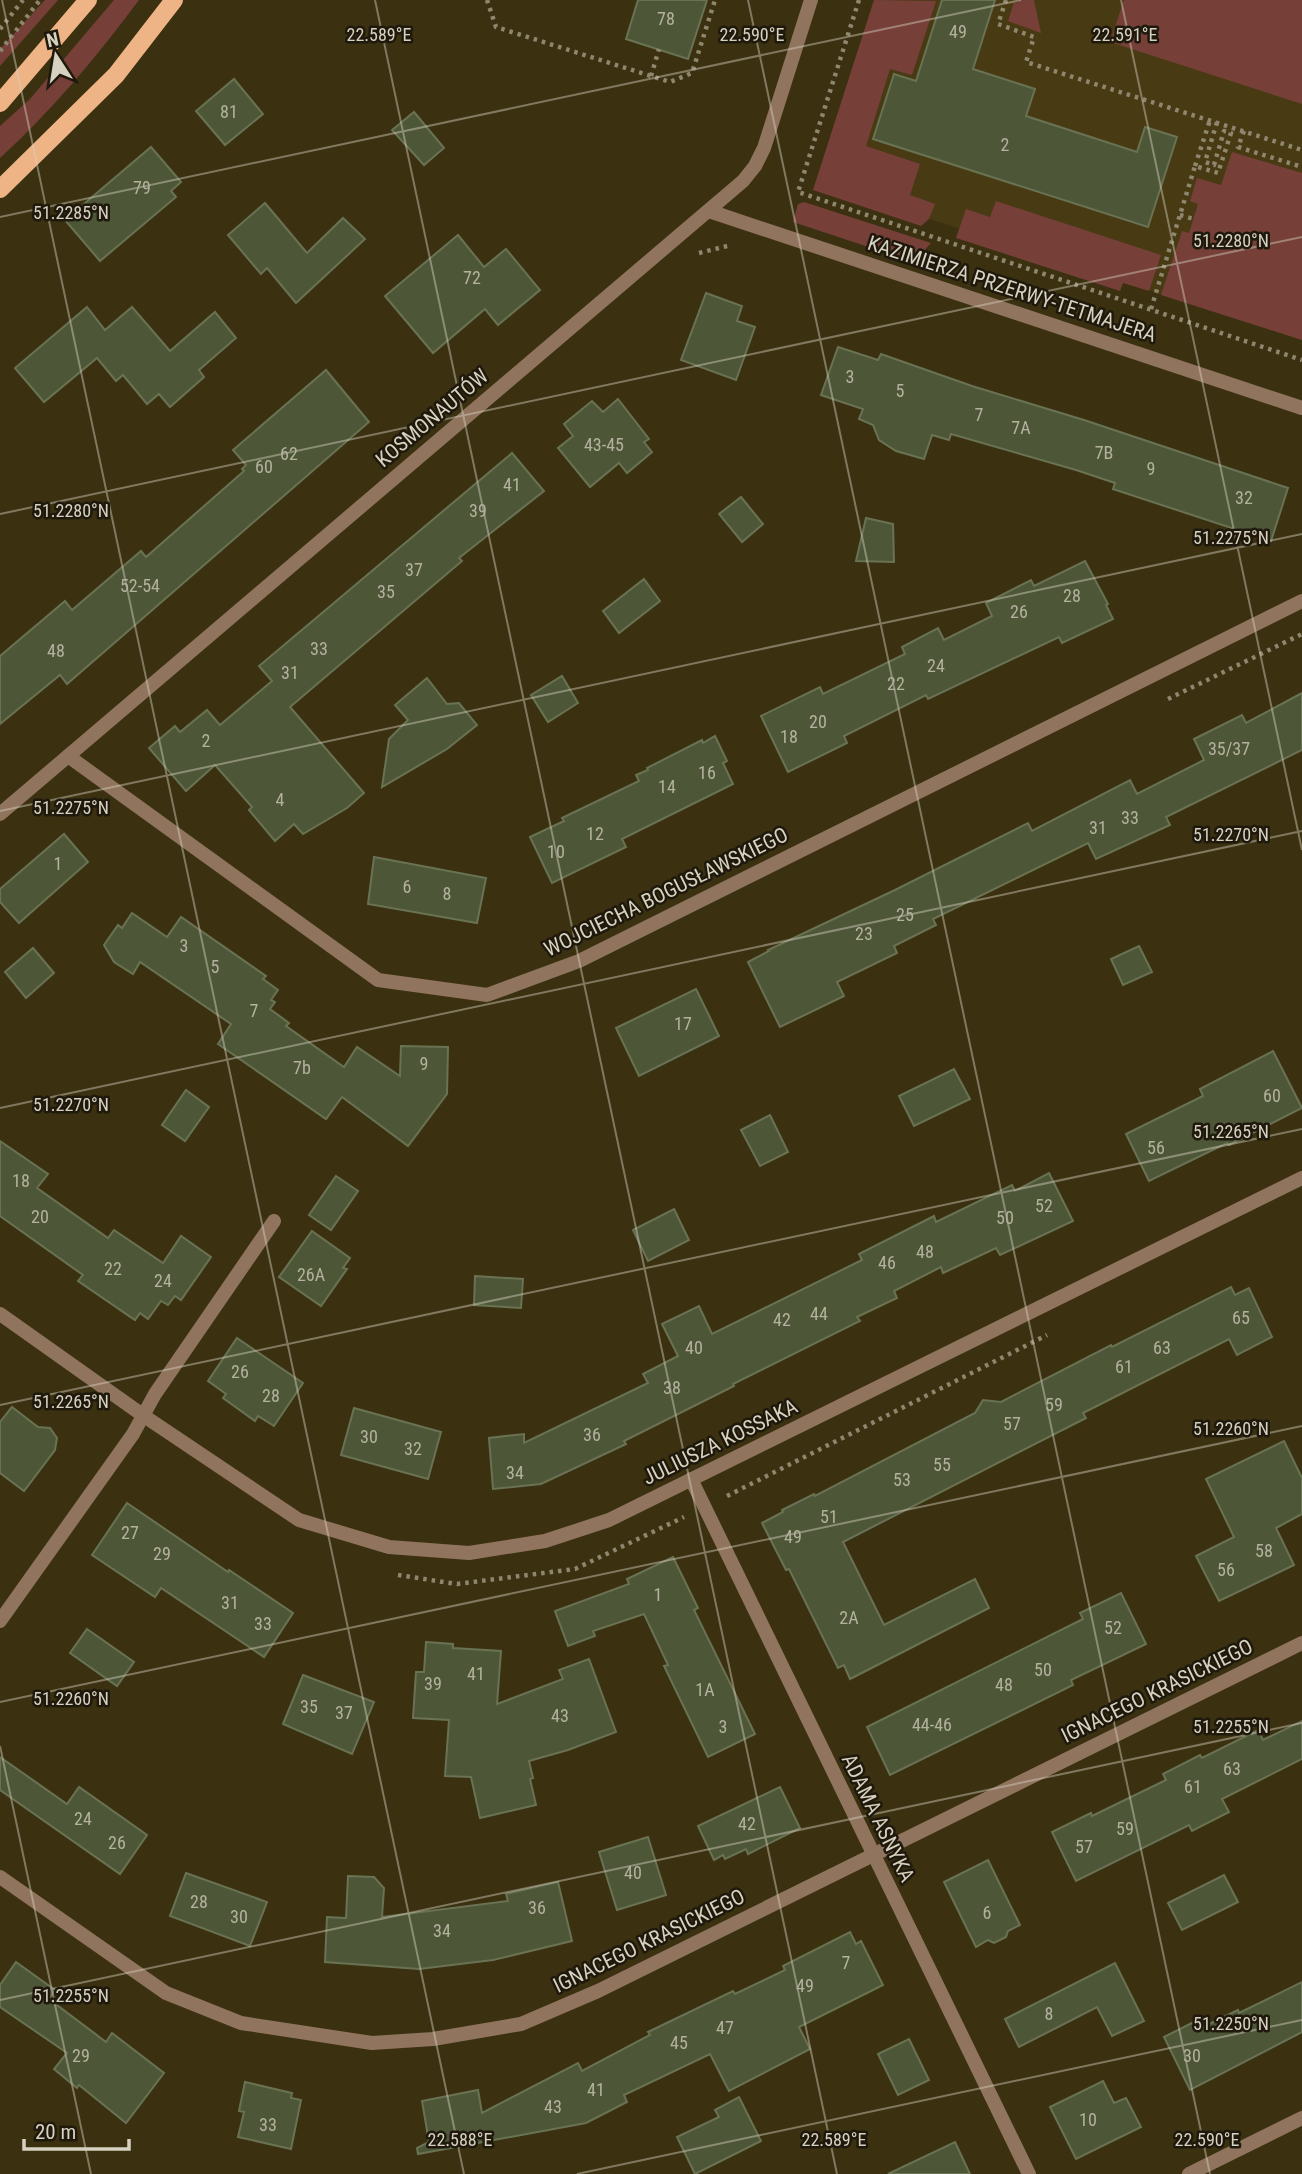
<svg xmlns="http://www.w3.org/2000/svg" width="1302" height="2174" font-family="'Roboto Condensed',sans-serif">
	<rect width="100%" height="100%" fill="#3b3111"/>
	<!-- built -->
	<polygon fill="#483a12" points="874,0 1302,0 1302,340 816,182"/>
	<!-- green -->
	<g fill="#764039">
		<polygon points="45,0 58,0 0,66 0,49"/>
		<path d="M 114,0 L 139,0 C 97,56 52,111 0,158 L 0,126 L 30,99 Z"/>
		<polygon points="874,0 936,1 912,75 890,69 866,146 920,164 910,195 935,204 929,219 921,226 813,190"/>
		<polygon points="1019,0 1034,0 1041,33 1008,21 1014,2 1018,3"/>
		<polygon points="1124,0 1302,0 1302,104 1110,42"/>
		<polygon points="1232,152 1302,173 1302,340 1161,295 1182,231 1189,233 1198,204 1190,201 1197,178 1221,185"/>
		<polygon points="996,201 1161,255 1149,291 1123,283 1120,291 956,238 966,209 990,217"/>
		<polygon points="804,202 931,243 923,252 911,261 793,222 798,204"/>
	</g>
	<!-- building -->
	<g fill="#4d5738" stroke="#697353" stroke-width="2">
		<polygon points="638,0 707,0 688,59 626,39"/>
		<polygon points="942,0 995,0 973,69 1035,89 1026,116 1137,152 1145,127 1177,137 1148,227 873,139 894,74 916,81"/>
		<polygon points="234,79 263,114 225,145 196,111"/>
		<polygon points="414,112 444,148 424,165 392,130"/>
		<polygon points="151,147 181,182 171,191 176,197 100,261 65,220"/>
		<polygon points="265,203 307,253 343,218 365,239 296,303 267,268 261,274 228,235"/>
		<polygon points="458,235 484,267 506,249 540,290 498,325 485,309 433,353 385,296"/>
		<polygon points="706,293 742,306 737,321 755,327 736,380 681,360"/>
		<polygon points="87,307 105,330 132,307 170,351 215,312 236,338 199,370 204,377 170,407 159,394 147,404 123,375 116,381 97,358 44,402 15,368"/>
		<polygon points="838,347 878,360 881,354 972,386 1084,420 1288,488 1271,541 1113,489 1115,483 1076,470 951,434 949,440 932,435 924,459 896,451 879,440 873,425 859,419 863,409 821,395"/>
		<polygon points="326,370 369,422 67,684 60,675 0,724 0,656 65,601 72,610 141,551 146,557 244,471 242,469 246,465 233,450"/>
		<polygon points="618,399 649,439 644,442 652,452 627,473 619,463 590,487 558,448 573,436 564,424 592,401 603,412"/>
		<polygon points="512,453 544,491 459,558 462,561 290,707 364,793 347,808 303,834 294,824 275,841 249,810 252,807 215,765 186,791 149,748 175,726 180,732 207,710 220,725 272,681 259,666"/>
		<polygon points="741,497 763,524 742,542 719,514"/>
		<polygon points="866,518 893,524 894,562 856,561"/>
		<polygon points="1085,561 1108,604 1106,605 1113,619 1062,643 1059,637 928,699 926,695 844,736 847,743 788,772 761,716 820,687 823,694 905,654 902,647 938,628 944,640 992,616 986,603 1031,580 1034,586"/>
		<polygon points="644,579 660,601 619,633 603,611"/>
		<polygon points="562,676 578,703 548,722 531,695"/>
		<polygon points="427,678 447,704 459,703 477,725 447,749 382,787 389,739 408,720 395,705"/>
		<polygon points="1302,693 1302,750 1166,817 1170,825 1096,859 1088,843 933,919 936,925 894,946 897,953 837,982 844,996 780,1027 748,962 769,951 768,950 895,890 1028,823 1032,831 1130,780 1137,794 1204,760 1194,739 1242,715 1246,723"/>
		<polygon points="715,736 727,761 723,763 733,784 622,839 626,847 552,883 530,837 564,821 562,818 639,781 636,775 648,770 647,768 702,740 703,743"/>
		<polygon points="64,834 88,862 19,923 0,902 0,889"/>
		<polygon points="374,857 486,878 477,923 368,904"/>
		<polygon points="132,913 167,937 181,917 266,976 263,979 278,990 271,1000 275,1002 270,1009 289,1023 286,1026 344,1067 357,1047 400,1076 401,1046 448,1047 447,1094 408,1146 342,1097 326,1119 218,1044 231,1024 140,962 133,974 114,962 104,945 118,925 122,928"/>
		<polygon points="1139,946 1152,972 1123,985 1111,959"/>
		<polygon points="33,948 54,973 26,998 5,972"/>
		<polygon points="696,989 719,1036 639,1076 616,1028"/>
		<polygon points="1273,1051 1302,1108 1229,1145 1227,1143 1149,1181 1126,1134 1203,1096 1200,1089"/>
		<polygon points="954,1069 970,1099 914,1126 899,1096"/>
		<polygon points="186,1090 209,1107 185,1141 162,1125"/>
		<polygon points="770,1115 788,1152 760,1166 741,1130"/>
		<polygon points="0,1141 48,1174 37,1188 108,1238 114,1230 163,1263 181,1236 211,1257 181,1300 175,1296 168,1305 161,1301 148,1319 140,1313 135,1320 78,1281 83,1275 0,1216"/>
		<polygon points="1049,1173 1073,1221 1000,1255 996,1248 943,1273 941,1267 894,1291 897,1298 857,1317 860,1321 733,1384 734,1386 624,1441 626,1444 541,1484 493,1489 489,1438 524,1434 524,1443 648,1383 643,1374 678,1356 662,1324 699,1306 712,1334 862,1260 859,1254 934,1216 936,1222 1012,1185 1015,1191"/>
		<polygon points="336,1176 358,1191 331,1230 309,1215"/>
		<polygon points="674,1209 689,1240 648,1261 633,1230"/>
		<polygon points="312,1231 350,1258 343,1268 347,1269 321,1306 279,1277"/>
		<polygon points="475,1276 523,1279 521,1308 474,1305"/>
		<polygon points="1231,1287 1235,1295 1249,1288 1272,1337 1237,1355 1229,1339 1083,1413 1086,1418 843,1542 884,1625 975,1579 989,1608 850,1679 844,1665 838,1668 789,1569 786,1570 762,1523 783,1512 782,1510 814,1494 815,1496 975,1413 983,1400 1001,1402 1111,1345 1112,1347"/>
		<polygon points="237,1338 303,1383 274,1426 258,1416 255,1421 223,1398 226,1394 208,1381"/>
		<polygon points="12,1407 38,1427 50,1428 57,1438 55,1450 24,1491 0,1473 0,1422"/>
		<polygon points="354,1408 441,1432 428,1479 341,1455"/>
		<polygon points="1284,1441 1302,1478 1302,1514 1276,1528 1294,1565 1219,1601 1196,1556 1234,1537 1206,1479"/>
		<polygon points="127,1503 228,1572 229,1570 293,1613 264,1657 161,1588 155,1597 92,1555"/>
		<polygon points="673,1557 698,1608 694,1610 755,1734 708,1757 664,1666 668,1665 644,1614 593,1631 595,1636 568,1646 555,1611 629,1584 627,1579"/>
		<polygon points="1121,1593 1146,1644 1071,1680 1073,1685 890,1775 867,1727 1083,1619 1080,1613"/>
		<polygon points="87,1629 134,1662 117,1686 70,1653"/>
		<polygon points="426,1642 453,1644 453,1648 501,1651 497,1704 563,1679 559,1670 589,1659 616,1732 568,1750 529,1761 533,1778 530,1779 536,1805 480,1818 471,1777 445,1776 449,1720 413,1718 416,1672 424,1672"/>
		<polygon points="303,1675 374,1702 352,1754 283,1724"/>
		<polygon points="1302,1721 1302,1759 1222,1799 1229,1812 1192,1831 1189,1825 1076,1881 1052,1832 1091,1813 1092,1816 1166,1780 1163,1774 1200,1755 1202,1758 1258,1730 1263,1740"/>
		<polygon points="0,1757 67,1804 79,1787 147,1835 120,1874 0,1790"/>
		<polygon points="780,1787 800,1828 748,1854 746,1849 725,1859 723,1855 714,1860 698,1826"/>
		<polygon points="648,1837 666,1895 617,1910 599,1852"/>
		<polygon points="988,1860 1020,1925 1008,1931 1006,1937 994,1943 988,1940 976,1947 944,1882"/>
		<polygon points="186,1873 267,1902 250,1946 170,1916"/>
		<polygon points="1224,1875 1238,1902 1182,1930 1168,1903"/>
		<polygon points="348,1876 374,1877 384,1888 382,1917 508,1901 506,1894 558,1882 572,1941 493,1960 419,1969 325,1962 327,1917 346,1918"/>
		<polygon points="850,1932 856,1944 861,1941 883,1985 799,2027 810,2049 729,2091 710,2054 624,2095 627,2102 586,2123 418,2154 417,2148 429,2142 422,2101 478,2090 482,2113 578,2063 582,2071 650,2035 648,2032 733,1991 735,1994 785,1970 783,1966"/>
		<polygon points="16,1962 55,1990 49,1999 106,2042 112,2033 164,2073 126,2123 79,2085 77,2088 54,2069 67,2053 0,2007 0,1985"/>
		<polygon points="1115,1963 1144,2021 1112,2036 1097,2007 1019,2047 1005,2019"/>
		<polygon points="1302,1982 1302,2032 1190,2090 1164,2037 1194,2022 1197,2030 1238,2010 1239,2013"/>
		<polygon points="909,2039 929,2080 898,2095 878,2054"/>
		<polygon points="1103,2081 1114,2103 1126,2098 1141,2127 1076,2159 1050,2107"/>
		<polygon points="245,2082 292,2093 291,2098 301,2100 291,2149 238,2137 244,2112 239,2111"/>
		<polygon points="739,2097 761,2141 695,2174 677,2137 719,2117 715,2110"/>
		<polygon points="955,2142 970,2174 888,2174"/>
	</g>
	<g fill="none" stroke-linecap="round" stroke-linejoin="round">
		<!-- path -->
		<g stroke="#8e866e" stroke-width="4.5" stroke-dasharray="3.5 5" stroke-linecap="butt">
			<polyline points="487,0 496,27 670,82 692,73 715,0"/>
			<polyline points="859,0 798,192 1302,360"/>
			<polyline points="1006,0 998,24 1034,37 1026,62 1302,150"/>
			<polyline points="0,29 23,0"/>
			<polyline points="0,51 40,0"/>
			<polyline points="651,76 659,49"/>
			<polyline points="1244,131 1238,147 1302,167"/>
			<polyline points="1195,166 1210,120"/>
			<polyline points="1180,215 1194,219"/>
			<polyline points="699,253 731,245"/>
			<polyline points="1151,309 1195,166 1218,173 1231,133 1224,131 1214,165 1205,162 1217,122"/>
			<polyline points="1168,699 1302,634"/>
			<polyline points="727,1496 1047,1335"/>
			<polyline points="398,1575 457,1584 575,1569 684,1517"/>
		</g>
		<!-- street -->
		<g stroke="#90745e" stroke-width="14">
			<polyline points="709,211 1302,408"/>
			<polyline points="68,756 378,980 487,995 579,961 1302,601"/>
			<polyline points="0,814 743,181 755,166 764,148 811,0"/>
			<polyline points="0,1314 144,1416 299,1520 389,1547 469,1553 545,1541 609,1520 1302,1178"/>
			<polyline points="691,1479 1029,2174"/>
			<polyline points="0,1621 133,1434 155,1394 274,1221"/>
			<polyline points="0,1877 166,1993 241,2023 372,2043 433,2039 521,2024 598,1991 1302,1643"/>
			<polyline points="1189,2174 1302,2118"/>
		</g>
		<!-- primary -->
		<g stroke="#eeb486" stroke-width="18">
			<polyline points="0,103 88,0"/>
			<polyline points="0,189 116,75 174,0"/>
		</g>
	</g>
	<!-- ticks -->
	<path fill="none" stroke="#d7d1c0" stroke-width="2" stroke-opacity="0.45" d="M 2,0 L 464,2174M 375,0 L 837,2174M 748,0 L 1210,2174M 1121,0 L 1302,850M 0,217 L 1021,0M 0,514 L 1302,237M 0,811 L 1302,534M 0,1108 L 1302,831M 0,1405 L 1302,1129M 0,1702 L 1302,1426M 0,1746 L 91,2174M 0,2000 L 1302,1723M 577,2174 L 1302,2020"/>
	<g text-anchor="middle" stroke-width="5" stroke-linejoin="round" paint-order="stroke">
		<!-- number labels -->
		<g font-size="18" fill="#b4b29e">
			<text x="666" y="25">78</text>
			<text x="958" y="38">49</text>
			<text x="229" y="118">81</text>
			<text x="1005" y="151">2</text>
			<text x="142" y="194">79</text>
			<text x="472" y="284">72</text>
			<text x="850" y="383">3</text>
			<text x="900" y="397">5</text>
			<text x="979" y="421">7</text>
			<text x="1021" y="434">7A</text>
			<text x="604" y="451">43-45</text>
			<text x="1104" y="459">7B</text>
			<text x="289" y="460">62</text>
			<text x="264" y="473">60</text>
			<text x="1151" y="475">9</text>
			<text x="512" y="491">41</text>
			<text x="1244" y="504">32</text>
			<text x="478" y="517">39</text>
			<text x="414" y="576">37</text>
			<text x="140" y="592">52-54</text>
			<text x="386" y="598">35</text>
			<text x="1072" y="602">28</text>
			<text x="1019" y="618">26</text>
			<text x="319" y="655">33</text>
			<text x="56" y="657">48</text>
			<text x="936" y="672">24</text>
			<text x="290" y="679">31</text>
			<text x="896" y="690">22</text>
			<text x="818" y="728">20</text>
			<text x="789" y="743">18</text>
			<text x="206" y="747">2</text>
			<text x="1229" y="755">35/37</text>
			<text x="707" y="779">16</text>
			<text x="667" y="793">14</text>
			<text x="280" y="806">4</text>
			<text x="1130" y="824">33</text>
			<text x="1098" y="834">31</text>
			<text x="595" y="840">12</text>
			<text x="556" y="858">10</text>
			<text x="58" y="870">1</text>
			<text x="407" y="893">6</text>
			<text x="447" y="900">8</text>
			<text x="905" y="921">25</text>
			<text x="864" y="940">23</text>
			<text x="184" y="952">3</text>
			<text x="215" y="973">5</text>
			<text x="254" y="1017">7</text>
			<text x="683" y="1030">17</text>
			<text x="424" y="1070">9</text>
			<text x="302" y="1074">7b</text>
			<text x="1272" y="1102">60</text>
			<text x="1156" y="1154">56</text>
			<text x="21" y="1187">18</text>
			<text x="1044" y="1212">52</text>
			<text x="40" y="1223">20</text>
			<text x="1005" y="1224">50</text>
			<text x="925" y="1258">48</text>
			<text x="887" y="1269">46</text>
			<text x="113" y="1275">22</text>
			<text x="311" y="1281">26A</text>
			<text x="163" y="1287">24</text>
			<text x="819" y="1320">44</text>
			<text x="1241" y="1324">65</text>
			<text x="782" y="1326">42</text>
			<text x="694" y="1354">40</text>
			<text x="1162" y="1354">63</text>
			<text x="1124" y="1373">61</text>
			<text x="240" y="1378">26</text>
			<text x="672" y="1394">38</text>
			<text x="271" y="1402">28</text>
			<text x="1054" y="1411">59</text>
			<text x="1012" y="1430">57</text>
			<text x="592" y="1441">36</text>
			<text x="369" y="1443">30</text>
			<text x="413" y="1455">32</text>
			<text x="942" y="1471">55</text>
			<text x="515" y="1479">34</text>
			<text x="902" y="1486">53</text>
			<text x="829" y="1523">51</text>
			<text x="130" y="1539">27</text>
			<text x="793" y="1543">49</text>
			<text x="1264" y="1557">58</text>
			<text x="162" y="1560">29</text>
			<text x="1226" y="1576">56</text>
			<text x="658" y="1601">1</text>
			<text x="230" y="1609">31</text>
			<text x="849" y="1624">2A</text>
			<text x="263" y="1630">33</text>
			<text x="1113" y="1634">52</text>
			<text x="1043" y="1676">50</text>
			<text x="476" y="1680">41</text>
			<text x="433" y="1690">39</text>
			<text x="1004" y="1691">48</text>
			<text x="705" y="1696">1A</text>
			<text x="309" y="1713">35</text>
			<text x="344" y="1719">37</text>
			<text x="560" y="1722">43</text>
			<text x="932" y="1731">44-46</text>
			<text x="723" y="1733">3</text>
			<text x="1232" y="1775">63</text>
			<text x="1193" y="1793">61</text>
			<text x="83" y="1825">24</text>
			<text x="747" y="1830">42</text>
			<text x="1125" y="1835">59</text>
			<text x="117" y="1849">26</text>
			<text x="1084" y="1853">57</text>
			<text x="633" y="1879">40</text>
			<text x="199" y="1908">28</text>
			<text x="537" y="1914">36</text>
			<text x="987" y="1919">6</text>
			<text x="239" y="1923">30</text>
			<text x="442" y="1937">34</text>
			<text x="846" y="1969">7</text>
			<text x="805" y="1992">49</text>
			<text x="1049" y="2020">8</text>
			<text x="725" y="2034">47</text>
			<text x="679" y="2049">45</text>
			<text x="81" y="2062">29</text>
			<text x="1192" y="2062">30</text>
			<text x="596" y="2096">41</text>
			<text x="553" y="2113">43</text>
			<text x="1088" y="2126">10</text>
			<text x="268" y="2131">33</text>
		</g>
		<!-- street labels -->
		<g font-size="21" fill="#d7d1c0" stroke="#1e190c">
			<text transform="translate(1012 289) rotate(18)" y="7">KAZIMIERZA PRZERWY-TETMAJERA</text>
			<text transform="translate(432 418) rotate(-40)" y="7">KOSMONAUTÓW</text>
			<text transform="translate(666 892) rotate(-26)" y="7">WOJCIECHA BOGUSŁAWSKIEGO</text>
			<text transform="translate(720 1442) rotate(-26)" y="7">JULIUSZA KOSSAKA</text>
			<text transform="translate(1157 1691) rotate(-26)" y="7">IGNACEGO KRASICKIEGO</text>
			<text transform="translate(878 1818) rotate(64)" y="7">ADAMA ASNYKA</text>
			<text transform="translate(649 1941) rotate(-26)" y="7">IGNACEGO KRASICKIEGO</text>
		</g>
	</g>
	<g font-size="18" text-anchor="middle" fill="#d7d1c0" stroke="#1e190c" stroke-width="5" stroke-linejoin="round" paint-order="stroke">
		<text x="379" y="41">22.589°E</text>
		<text x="752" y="41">22.590°E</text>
		<text x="1125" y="41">22.591°E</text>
		<text x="71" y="219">51.2285°N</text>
		<text x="1231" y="247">51.2280°N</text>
		<text x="71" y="517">51.2280°N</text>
		<text x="1231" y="544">51.2275°N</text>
		<text x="71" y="814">51.2275°N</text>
		<text x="1231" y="841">51.2270°N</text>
		<text x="71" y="1111">51.2270°N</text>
		<text x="1231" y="1138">51.2265°N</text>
		<text x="71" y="1408">51.2265°N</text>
		<text x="1231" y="1435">51.2260°N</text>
		<text x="71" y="1705">51.2260°N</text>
		<text x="1231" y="1733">51.2255°N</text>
		<text x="71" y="2002">51.2255°N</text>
		<text x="1231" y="2030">51.2250°N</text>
		<text x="460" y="2146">22.588°E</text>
		<text x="834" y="2146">22.589°E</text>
		<text x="1207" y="2146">22.590°E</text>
	</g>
	<!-- north arrow -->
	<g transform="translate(56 56) rotate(348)" stroke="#1e190c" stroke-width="5" paint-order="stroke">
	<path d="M0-5L12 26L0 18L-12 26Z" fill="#d7d1c0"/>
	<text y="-10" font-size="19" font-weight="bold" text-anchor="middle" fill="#d7d1c0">N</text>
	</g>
	<!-- scale -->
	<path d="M24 2139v10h105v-10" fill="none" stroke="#d7d1c0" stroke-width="3.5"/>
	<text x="35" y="2139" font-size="21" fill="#d7d1c0" stroke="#1e190c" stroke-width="5" paint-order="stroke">20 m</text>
</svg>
